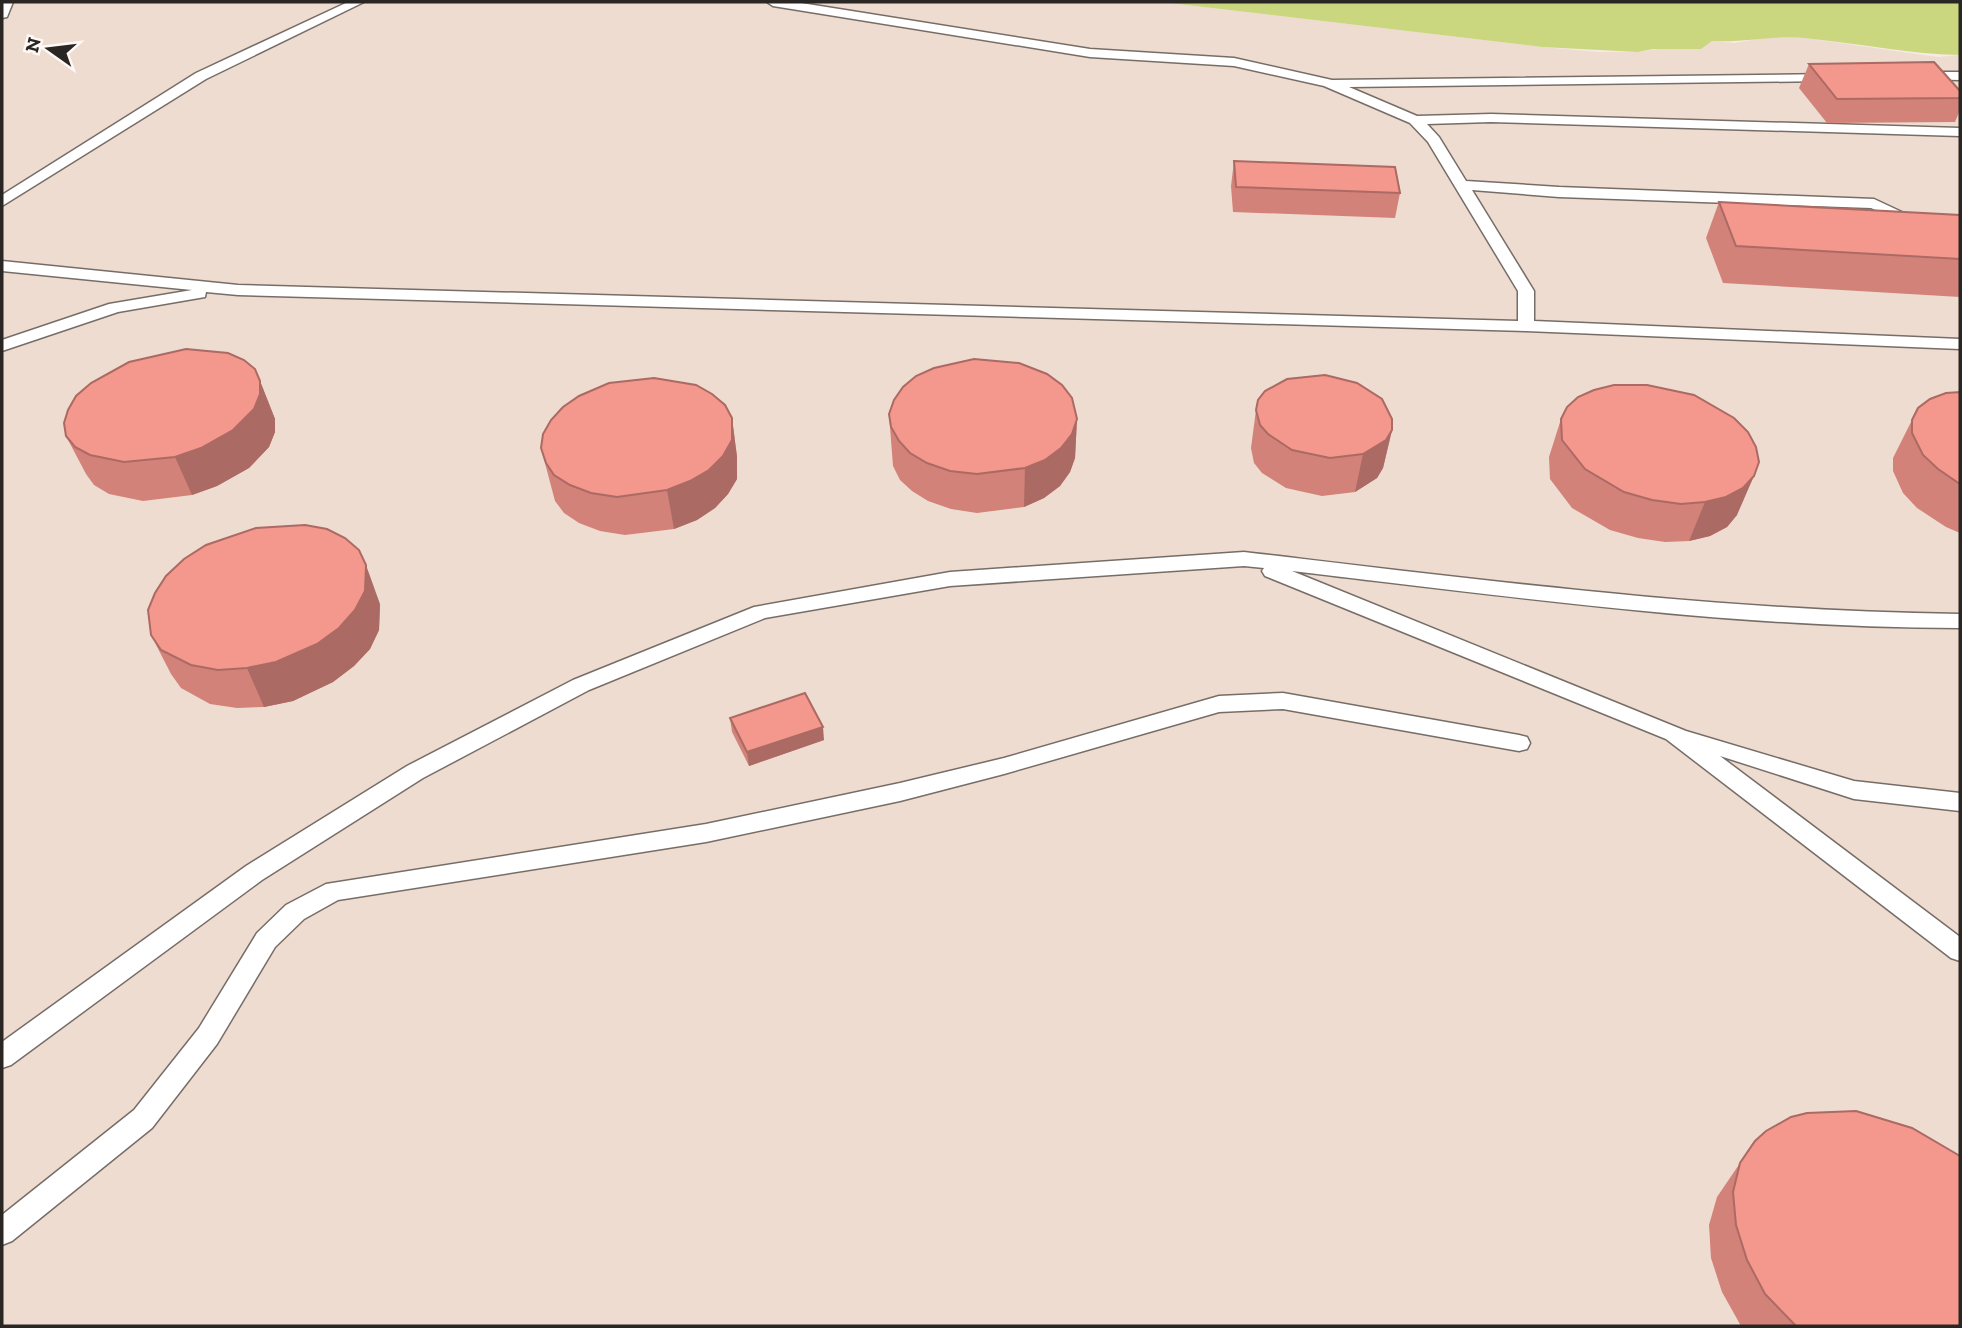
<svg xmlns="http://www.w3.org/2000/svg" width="1962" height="1328" font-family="'Zilla Slab',serif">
	<rect width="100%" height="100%" fill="#f6ebe3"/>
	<!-- built -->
	<polygon fill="#eedcd0" points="2,2 1161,2 1542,47 1599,52 1638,52 1712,41 1735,43 1774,36 1805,38 1938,57 1960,55 1960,1326 2,1326"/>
	<!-- water -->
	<path fill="#cad77f" d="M 1161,2 L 1960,2 L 1960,55 C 1908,54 1857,43 1804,38 C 1773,35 1744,43 1712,41 L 1701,49 L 1653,49 L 1638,52 L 1542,47 Z"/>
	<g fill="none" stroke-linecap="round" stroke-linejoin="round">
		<defs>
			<g id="lane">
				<polygon points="2,2 13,2 7,17 2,18"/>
				<polygon points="348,2 364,2 206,79 2,206 2,195 196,73"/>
				<polygon points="767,2 795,2 1090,49 1234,58 1332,80 1834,74 1836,77 1829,81 1349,87 1417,116 1491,114 1960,128 1960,136 1491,122 1427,124 1439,137 1466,181 1559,187 1874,199 1921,221 1918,224 1908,224 1871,208 1559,197 1472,190 1534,291 1534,321 1960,339 1960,349 1526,331 238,295 206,292 205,297 118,312 2,351 2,340 109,304 192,290 2,271 2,261 238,285 1518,321 1518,291 1428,142 1410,123 1324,86 1234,66 1090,57 773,6"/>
				<polygon points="1918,72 1960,72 1960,80 1913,79 1913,73"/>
				<path d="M 1244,552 C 1482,580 1720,611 1960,614 L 1960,628 C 1737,628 1513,597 1292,571 L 1686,731 L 1854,781 L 1960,793 L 1960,811 L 1854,799 L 1720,756 L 1960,937 L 1960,961 L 1951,958 L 1666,739 L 1265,576 L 1262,571 L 1264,568 L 1244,566 L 950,586 L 765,618 L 589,690 L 423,778 L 262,880 L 11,1065 L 2,1068 L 2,1042 L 246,866 L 407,766 L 573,680 L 754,607 L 950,572 Z"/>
				<polygon points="1283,693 1519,735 1527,737 1530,743 1527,749 1519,751 1283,709 1219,712 1004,774 900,801 706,842 338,900 304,919 275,947 217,1044 152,1128 12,1241 2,1245 2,1215 134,1110 199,1028 257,933 286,905 326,884 706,824 900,783 1004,758 1219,696"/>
			</g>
		</defs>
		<!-- lane casing -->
		<use href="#lane" stroke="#776d67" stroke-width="3"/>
		<!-- lane -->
		<use href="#lane" fill="#fff" fill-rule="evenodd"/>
	</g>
	<!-- wall -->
	<g fill="#d28279">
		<polygon points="1809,64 1960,91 1960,110 1955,122 1827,123 1799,88"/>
		<polygon points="1234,161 1400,193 1395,218 1233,212 1231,186"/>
		<polygon points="1719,202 1960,215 1960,297 1723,283 1706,238"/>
		<polygon points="260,381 275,419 275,432 269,447 249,468 217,486 192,495 143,501 109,494 94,485 86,474 66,436"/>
		<polygon points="1960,392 1960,533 1946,527 1917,508 1903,493 1893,471 1893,458 1918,408"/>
		<polygon points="1256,410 1392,430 1383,468 1377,478 1355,492 1322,496 1286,488 1262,473 1254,463 1251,448"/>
		<polygon points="889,414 1077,419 1075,458 1070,472 1060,486 1044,498 1024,507 977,513 951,509 928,501 912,491 900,480 893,466"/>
		<polygon points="732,418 737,457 737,479 728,494 715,508 697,520 674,529 625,535 600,531 579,523 564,513 555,501 541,448"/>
		<polygon points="1561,419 1737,515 1727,527 1710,536 1689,541 1665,542 1638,538 1610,530 1572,508 1550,479 1549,457"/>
		<polygon points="380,604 379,630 370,649 354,666 333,682 293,701 264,707 237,708 210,704 181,688 171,674 151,635"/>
		<polygon points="730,718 824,740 749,766 732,732"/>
		<polygon points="1755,1141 1960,1326 1741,1326 1722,1292 1711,1258 1709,1225 1717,1197"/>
	</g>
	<!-- shaded-wall -->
	<g fill="#ab6a63">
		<polygon points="260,381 275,419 275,432 269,447 249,468 217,486 192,495 175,457"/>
		<polygon points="732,418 737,457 737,479 728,494 715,508 697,520 674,529 667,490"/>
		<polygon points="1077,419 1075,458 1070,472 1060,486 1044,498 1024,507 1025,468"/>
		<polygon points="1392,430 1383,468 1377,478 1355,492 1363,454"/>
		<polygon points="1754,476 1737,515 1727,527 1710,536 1689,541 1705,502"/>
		<polygon points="366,565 380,604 379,630 370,649 354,666 333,682 293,701 264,707 247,668"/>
		<polygon points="823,727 824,740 749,766 747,752"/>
	</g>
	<!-- building -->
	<g fill="#f4978d" stroke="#ab6a63" stroke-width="2">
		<polygon points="1934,62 1960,91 1960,98 1837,99 1809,64"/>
		<polygon points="1234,161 1395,167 1400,193 1236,187"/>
		<polygon points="1719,202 1960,215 1960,259 1736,246"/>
		<polygon points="186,349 228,353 244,360 255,369 260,381 260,394 254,409 233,430 201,448 175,457 124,462 90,455 75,447 66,436 64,423 68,410 76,396 91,383 129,362"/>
		<polygon points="974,359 1019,363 1047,374 1062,385 1072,398 1077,419 1072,434 1061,448 1045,460 1025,468 977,474 950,471 927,463 910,453 899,441 891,427 889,414 894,400 903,387 916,376 934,368"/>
		<polygon points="1325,375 1357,383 1382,399 1392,419 1392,430 1386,440 1363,454 1330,458 1292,450 1268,434 1260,425 1256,410 1258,400 1265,391 1287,379"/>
		<polygon points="654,378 696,385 712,394 725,405 732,418 732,440 723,456 709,470 690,481 667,490 617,497 591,493 570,485 554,475 546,463 541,448 543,434 551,420 563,407 579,396 609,383"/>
		<polygon points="1614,385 1647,385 1694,395 1734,418 1748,432 1756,447 1759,462 1754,476 1743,488 1726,497 1705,502 1681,504 1652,500 1624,492 1585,469 1562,440 1561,419 1567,407 1578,397 1594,390"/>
		<polygon points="1960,392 1960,484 1938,469 1923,455 1912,433 1912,420 1918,408 1930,399 1946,393"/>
		<polygon points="305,525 327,529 345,538 359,550 366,565 365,591 355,610 339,628 317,644 276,662 247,668 218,670 191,665 161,650 151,635 148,610 155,593 166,576 184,559 206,545 256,528"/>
		<polygon points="805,693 823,727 747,752 730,718"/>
		<polygon points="1856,1111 1912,1128 1960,1156 1960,1326 1796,1326 1765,1294 1747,1260 1736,1225 1733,1192 1740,1163 1755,1141 1766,1131 1791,1117 1807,1113"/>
	</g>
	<!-- border -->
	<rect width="1962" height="1328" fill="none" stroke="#2a2623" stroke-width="7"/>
	<!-- north arrow -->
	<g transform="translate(49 49) rotate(284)" stroke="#fef9f6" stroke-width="5" paint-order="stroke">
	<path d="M0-5L12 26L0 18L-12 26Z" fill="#2a2623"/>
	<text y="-10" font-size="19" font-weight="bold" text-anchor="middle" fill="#2a2623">N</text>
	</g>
</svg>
